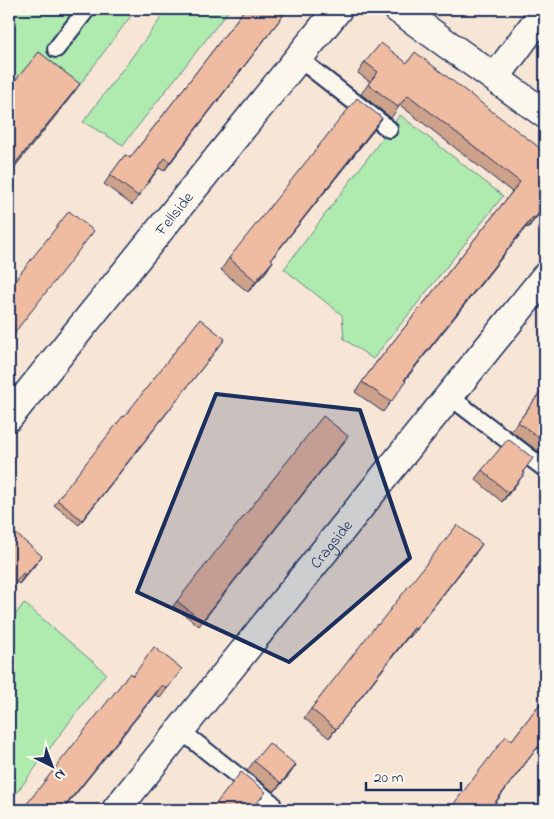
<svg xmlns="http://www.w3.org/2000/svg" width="554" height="819" font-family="'Indie Flower',sans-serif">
	<rect width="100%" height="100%" fill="#f7e5d6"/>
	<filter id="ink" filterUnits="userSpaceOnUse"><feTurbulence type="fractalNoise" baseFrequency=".02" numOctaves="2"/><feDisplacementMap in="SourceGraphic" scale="10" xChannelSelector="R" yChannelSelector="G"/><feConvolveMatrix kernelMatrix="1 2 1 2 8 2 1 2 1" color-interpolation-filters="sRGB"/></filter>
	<g filter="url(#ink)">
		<!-- green -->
		<g fill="#afeaaf" stroke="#658c86">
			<polygon points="9,9 136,9 69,99 9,174"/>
			<polygon points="168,9 230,9 123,145 83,122"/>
			<polygon points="400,115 503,196 373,359 344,339 342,315 284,269"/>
			<polygon points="24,603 106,673 9,803 9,623"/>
		</g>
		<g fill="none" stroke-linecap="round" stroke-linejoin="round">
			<defs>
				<g id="service">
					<polyline points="56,49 87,9"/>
					<polyline points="298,58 389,129"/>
					<polyline points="449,396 545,469"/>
					<polyline points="180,730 272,803"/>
				</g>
				<g id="minor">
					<polyline points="398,9 545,114"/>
					<polyline points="495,78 545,10"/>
					<path id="s1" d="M 9,417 L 338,9"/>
					<path id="s2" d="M 116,810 L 545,277"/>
				</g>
			</defs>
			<!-- service casing -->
			<use href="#service" stroke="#1b2f5e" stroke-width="20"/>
			<!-- minor casing -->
			<use href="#minor" stroke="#1b2f5e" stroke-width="31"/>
			<!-- service -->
			<use href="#service" stroke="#fbf7ec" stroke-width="16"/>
			<!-- minor -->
			<use href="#minor" stroke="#fbf7ec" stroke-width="28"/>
		</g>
		<!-- wall -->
		<g fill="#cea18a" stroke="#1b2f5e">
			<polygon points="245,9 288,9 164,171 159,168 132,205 104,184 125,155 130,158"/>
			<polygon points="365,62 541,167 545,206 528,228 526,227 405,380 406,381 383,412 355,392 378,360 378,361 512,192 400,105 391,118 361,94 370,82 358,73"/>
			<polygon points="374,130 271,259 273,261 265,273 248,292 221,270 229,258"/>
			<polygon points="225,339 79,525 54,505 124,417"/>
			<polygon points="545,386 545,444 539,452 511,431"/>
			<polygon points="345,441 199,626 173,606 177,601"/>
			<polygon points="482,470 518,482 502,502 475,479"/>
			<polygon points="9,541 35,565 19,584 16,582"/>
			<polygon points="475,554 409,638 408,637 329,738 304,718 311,709 378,625"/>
			<polygon points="133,676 175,678 160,698"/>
			<polygon points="545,697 545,741 539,749 512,740"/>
			<polygon points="254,761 290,774 274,792 247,771"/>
		</g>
		<!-- shaded-wall -->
		<g fill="#a78371" stroke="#1b2f5e">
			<polygon points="288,9 164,171 170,162"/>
			<polygon points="80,84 69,99 9,174 9,171"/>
			<polygon points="382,118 374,130 262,271 271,259"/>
			<polygon points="545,205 545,206 528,228 535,218"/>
			<polygon points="533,217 526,227 397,390 404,380"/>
			<polygon points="273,261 265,273 248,292 256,281"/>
			<polygon points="525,473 518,482 502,502 508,493"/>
			<polygon points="482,544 475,554 409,638 416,629"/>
			<polygon points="42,556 35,565 19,584 25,575"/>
			<polygon points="414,628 408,637 329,738 336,729"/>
			<polygon points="162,685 155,695 63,810 62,810"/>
			<polygon points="544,739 490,810 489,810"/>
			<polygon points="296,765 290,774 274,792 281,783"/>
		</g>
		<!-- building -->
		<g fill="#efbba1" stroke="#1b2f5e">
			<polygon points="245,9 288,9 170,162 165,158 138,196 110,175 125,155 130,158"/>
			<polygon points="381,43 407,63 415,52 545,152 545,160 540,166 545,170 545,205 535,218 533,217 404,380 406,381 391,402 362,382 378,360 378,361 520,182 408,95 398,107 368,84 378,72 365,62"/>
			<polygon points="39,52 80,84 9,171 9,88"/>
			<polygon points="357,98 382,118 271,259 273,261 256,281 229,258"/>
			<polygon points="69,211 94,231 15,332 16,333 9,342 9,288"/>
			<polygon points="200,319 225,339 82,520 57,500 123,416 124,417"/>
			<polygon points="545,386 545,442 518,422"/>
			<polygon points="323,416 348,436 202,621 177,601"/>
			<polygon points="508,439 533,458 523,472 525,473 508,493 482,470"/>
			<polygon points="457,525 482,544 416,629 414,628 336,729 311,709 377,624 378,625"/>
			<polygon points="15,533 42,556 25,575 23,573 9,591 9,541"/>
			<polygon points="154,647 182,669 167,689 162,685 62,810 22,810 130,673 133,676"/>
			<polygon points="545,697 545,740 544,739 489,810 449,810 506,736 512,740"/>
			<polygon points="269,743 296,765 281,783 254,761"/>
			<polygon points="241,772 266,792 251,810 211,810"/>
		</g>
	</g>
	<!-- marked area -->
	<path fill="#1b2f5e" fill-opacity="0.2" stroke="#1b2f5e" stroke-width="4" stroke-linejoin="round" d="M 216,394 L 360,410 L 410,558 L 289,662 L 137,592 Z"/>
	<g text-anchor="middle" stroke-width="5" stroke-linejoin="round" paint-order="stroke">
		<!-- street labels -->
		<g font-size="16" fill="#1b2f5e" stroke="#fbf7ec">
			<text dy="6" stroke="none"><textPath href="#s1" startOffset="262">Fellside</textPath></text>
			<text dy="6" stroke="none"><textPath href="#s2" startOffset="342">Cragside</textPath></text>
		</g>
	</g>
	<!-- margin -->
	<rect width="554" height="819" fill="none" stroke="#fbf7ec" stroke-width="30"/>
	<rect x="15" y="15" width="524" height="789" fill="none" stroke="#1b2f5e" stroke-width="2" filter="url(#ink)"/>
	<!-- north arrow -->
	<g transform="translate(52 766) rotate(138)" stroke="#fbf7ec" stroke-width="4" paint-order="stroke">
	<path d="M0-4L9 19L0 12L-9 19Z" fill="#1b2f5e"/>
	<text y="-8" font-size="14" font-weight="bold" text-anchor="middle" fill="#1b2f5e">N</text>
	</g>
	<!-- scale -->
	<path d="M366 782v8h95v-8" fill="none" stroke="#1b2f5e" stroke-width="2.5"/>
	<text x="374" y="782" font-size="15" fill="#1b2f5e" stroke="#fbf7ec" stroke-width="4" paint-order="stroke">20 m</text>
</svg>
